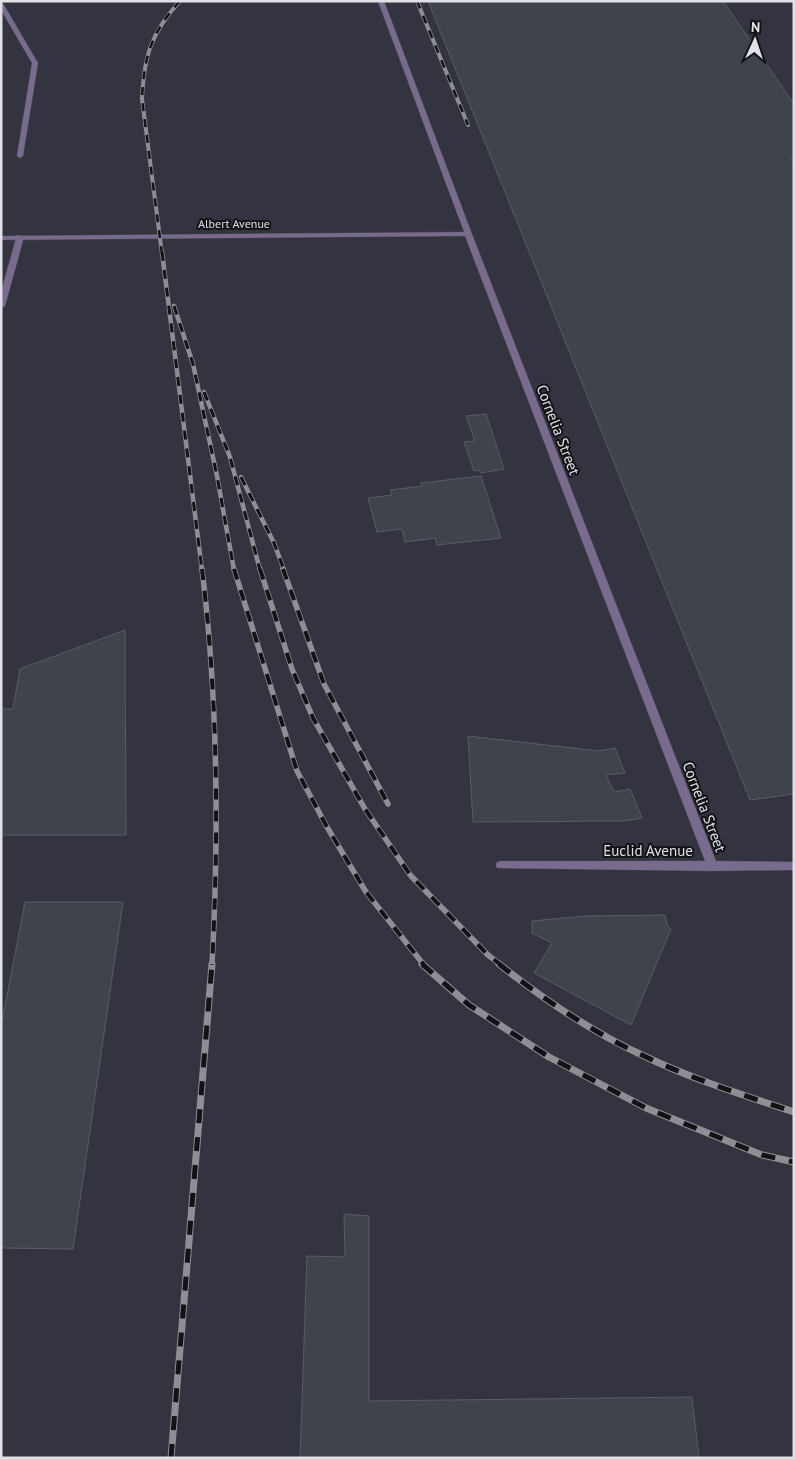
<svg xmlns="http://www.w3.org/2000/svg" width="795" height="1459" font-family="'PT Sans',sans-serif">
	<rect width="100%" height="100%" fill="#2a2a32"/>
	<!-- built -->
	<rect fill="#343441" x="1" y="1" width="793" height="1457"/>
	<!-- building -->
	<g fill="#3f434b" stroke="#585c65">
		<polygon points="428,1 723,1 794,104 794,157 790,158 794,163 794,794 750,800"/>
		<polygon points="486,414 504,469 481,473 479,470 474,471 464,442 475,441 466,416"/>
		<polygon points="481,476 501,538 437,545 435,538 405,542 402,529 377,532 368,498 392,495 390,490 422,486 421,483"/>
		<polygon points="125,630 126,835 1,835 1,709 13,709 20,669"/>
		<polygon points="468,736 599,751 615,748 625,773 606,775 614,792 630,789 642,818 624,821 473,822"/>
		<polygon points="25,902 123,902 73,1249 1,1248 1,1027"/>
		<polygon points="665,915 667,925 671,929 631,1025 534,973 552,943 532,933 532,921 584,916"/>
		<polygon points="344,1214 369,1216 369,1401 692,1397 699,1458 300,1458 307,1256 345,1257"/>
	</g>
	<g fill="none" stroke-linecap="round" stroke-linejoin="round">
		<defs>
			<g id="lane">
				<polygon points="1,3 4,5 38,63 23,156 20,158 17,156 32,63 1,10"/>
				<polygon points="17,235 24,237 5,306 1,308 1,292"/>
			</g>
			<polygon id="street" points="378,1 384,1 472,234 716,861 794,862 794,870 713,871 497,868 496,865 497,862 501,861 705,861 465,236 1,240 1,236 464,232"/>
		</defs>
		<!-- lane casing -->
		<use href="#lane" stroke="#47474f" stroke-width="1"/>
		<!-- street casing -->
		<use href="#street" stroke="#47474f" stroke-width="1"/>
		<!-- lane -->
		<use href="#lane" fill="#786b8d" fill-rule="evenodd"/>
		<!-- street -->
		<use href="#street" fill="#786b8d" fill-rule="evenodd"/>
		<defs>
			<g id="rail-far3">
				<polyline points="417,1 468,125"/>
				<path d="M 162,254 L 142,99 C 144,56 151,33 180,1"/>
			</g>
			<g id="rail-far2">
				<polyline points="162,252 202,570"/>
				<polyline points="174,306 193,364 217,476 234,570"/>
				<polyline points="204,392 230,457 260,570"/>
				<polyline points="241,477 274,543 284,570"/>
			</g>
			<g id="rail-far1">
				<path d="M 202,569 C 218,699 219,834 212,965"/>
				<polyline points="234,569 297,771 327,827 366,892 424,965"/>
				<polyline points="260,569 292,669 313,718 365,809 411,876 488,955 501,965"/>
				<polyline points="283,569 324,684 388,804"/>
			</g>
			<g id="rail">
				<polyline points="422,964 469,1005 549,1057 646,1108 762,1155 794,1162"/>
				<path d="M 499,964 C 543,999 592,1032 644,1056 C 692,1079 743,1095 794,1112"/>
				<polyline points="171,1458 212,964"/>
			</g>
		</defs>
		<!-- rail-far3 casing -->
		<use href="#rail-far3" stroke="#8e8e95" stroke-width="4"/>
		<!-- rail-far2 casing -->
		<use href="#rail-far2" stroke="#8e8e95" stroke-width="4.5"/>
		<!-- rail-far1 casing -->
		<use href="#rail-far1" stroke="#8e8e95" stroke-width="5.5"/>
		<!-- rail casing -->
		<use href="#rail" stroke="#8e8e95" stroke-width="7"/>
		<!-- rail-far3 -->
		<use href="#rail-far3" stroke="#131317" stroke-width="2.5" stroke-dasharray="8" stroke-linecap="butt"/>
		<!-- rail-far2 -->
		<use href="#rail-far2" stroke="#131317" stroke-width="3" stroke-dasharray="9" stroke-linecap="butt"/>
		<!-- rail-far1 -->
		<use href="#rail-far1" stroke="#131317" stroke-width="4" stroke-dasharray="11" stroke-linecap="butt"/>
		<!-- rail -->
		<use href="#rail" stroke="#131317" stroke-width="5" stroke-dasharray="14" stroke-linecap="butt"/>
	</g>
	<g text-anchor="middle" stroke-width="4" stroke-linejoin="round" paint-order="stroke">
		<!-- far-street labels -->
		<g font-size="12" fill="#e0e0e6" stroke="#131317">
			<text x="234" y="228">Albert Avenue</text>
		</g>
		<!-- street labels -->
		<g font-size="15" fill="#e0e0e6" stroke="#131317">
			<text transform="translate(558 430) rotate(69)" y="5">Cornelia Street</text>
			<text transform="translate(704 807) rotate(69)" y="5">Cornelia Street</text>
			<text x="648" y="856">Euclid Avenue</text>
		</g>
	</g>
	<!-- border -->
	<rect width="795" height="1459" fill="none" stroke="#e0e0e6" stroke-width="5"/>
	<!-- north arrow -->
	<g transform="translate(755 40) rotate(3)" stroke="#131317" stroke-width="4" paint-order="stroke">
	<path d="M0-4L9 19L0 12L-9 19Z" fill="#e0e0e6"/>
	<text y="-8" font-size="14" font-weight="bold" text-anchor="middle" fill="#e0e0e6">N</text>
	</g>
</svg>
